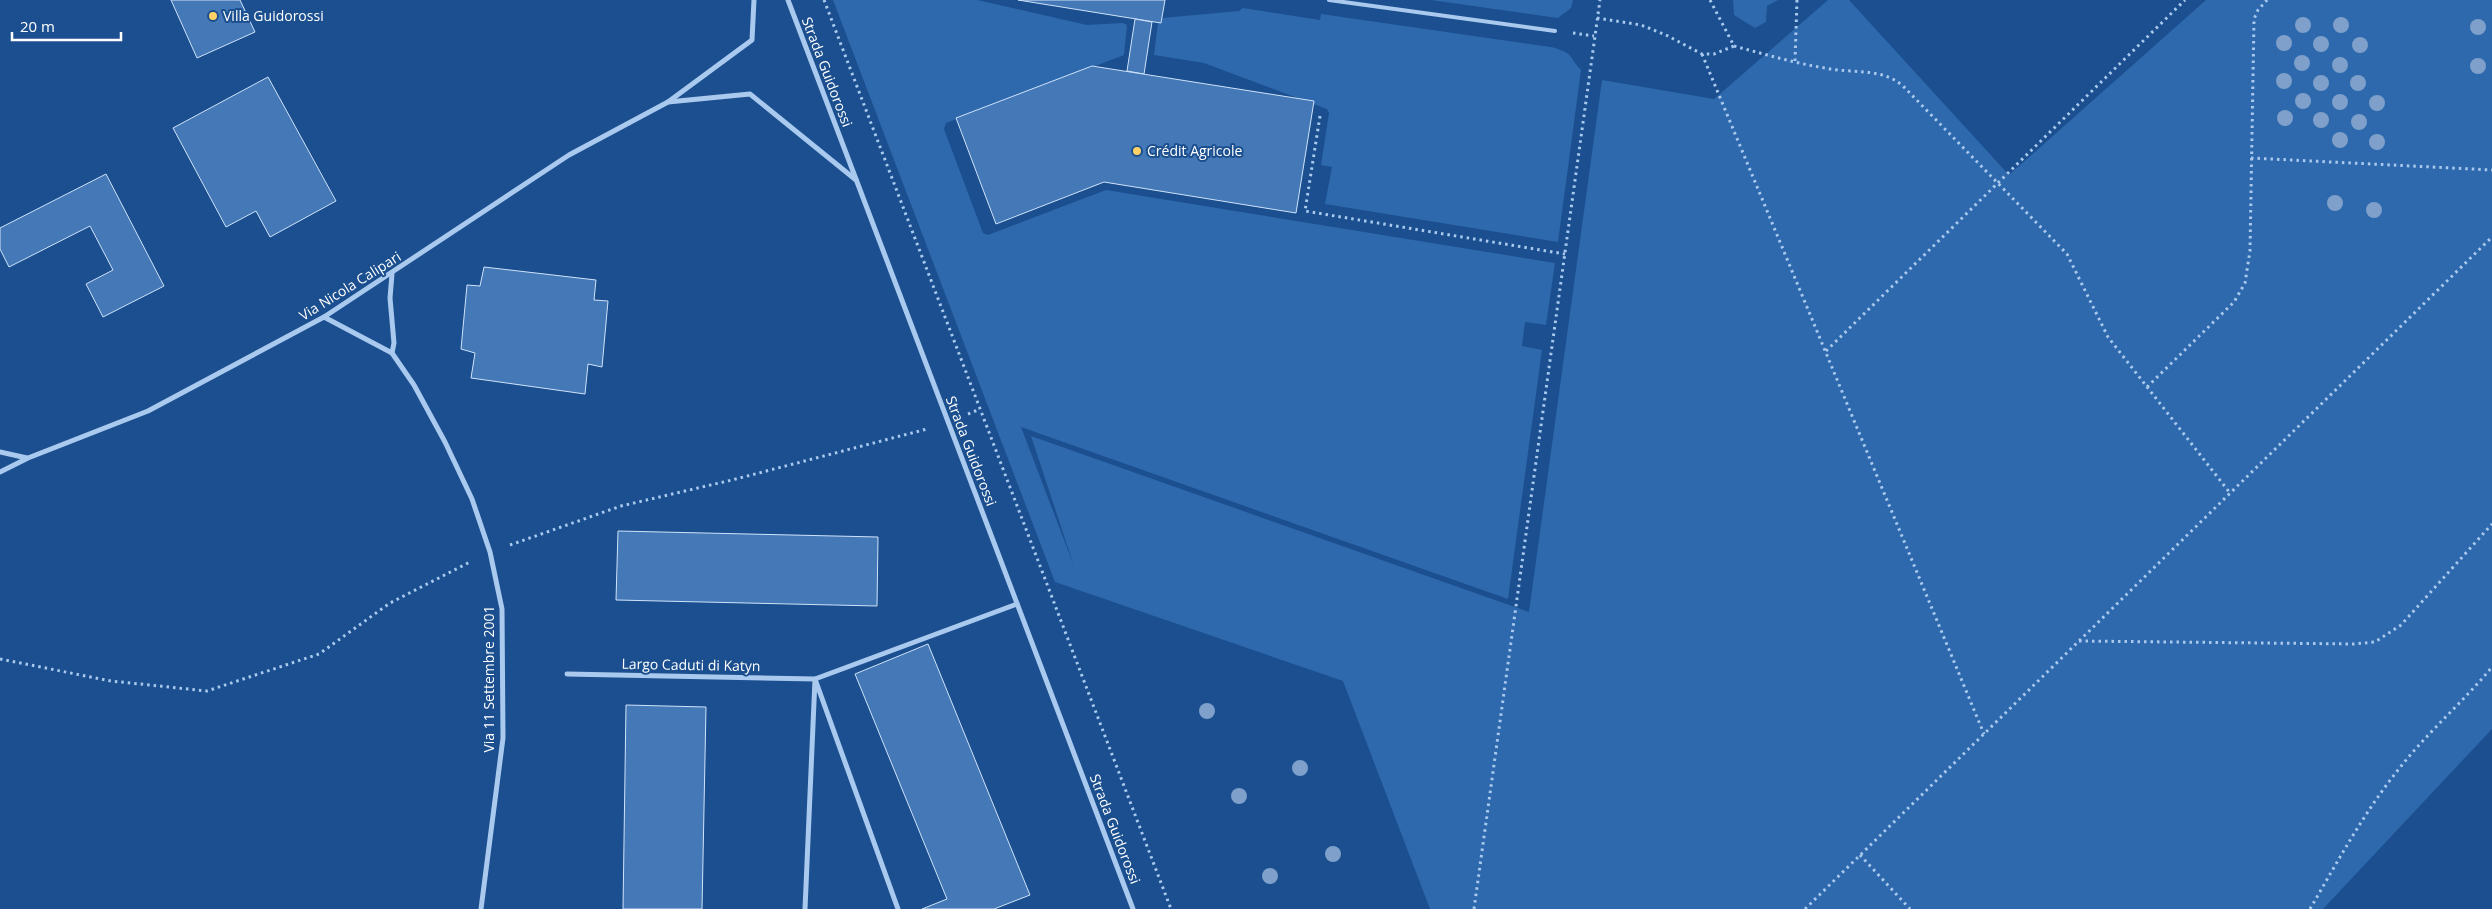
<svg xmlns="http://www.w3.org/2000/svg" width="2492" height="909" font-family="'Open Sans',sans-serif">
	<rect width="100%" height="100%" fill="#1b4f8f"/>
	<!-- green -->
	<g fill="#2e69ad">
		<polygon points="833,0 977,0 1087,25 1123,23 1127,25 1124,55 946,123 944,129 983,233 988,235 1106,190 1555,263 1546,325 1525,322 1522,346 1542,350 1508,599 1021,427 1074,566 1031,436 1529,612 1602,80 1714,99 1828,0 1849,0 2009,175 2206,0 2492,0 2492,729 2323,909 1430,909 1343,681 1055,582"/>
		<polygon points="1431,0 1573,0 1571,8 1558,18"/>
		<polygon points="1733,0 1778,0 1767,6 1766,22 1755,28 1734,15"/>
		<path d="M 1243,8 L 1320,20 L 1321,14 L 1551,47 C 1574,53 1568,56 1581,70 L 1558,242 L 1325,204 L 1332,167 L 1321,165 L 1329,113 L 1327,109 L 1204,63 L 1154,55 L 1158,22 L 1161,23 L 1162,18 L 1239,11 Z"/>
	</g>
	<!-- building -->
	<g fill="#4478b7" stroke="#cfe3fa">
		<polygon points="171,0 240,0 255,32 197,58"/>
		<polygon points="1018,0 1165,0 1161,23"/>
		<polygon points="1135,19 1152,22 1144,74 1127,71"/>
		<polygon points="1092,66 1314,101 1296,213 1104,182 996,224 956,118"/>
		<polygon points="268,77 336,201 270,237 256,211 226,227 173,128"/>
		<polygon points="106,174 164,286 103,317 86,284 113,270 90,226 9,267 0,249 0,228"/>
		<polygon points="484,267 596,280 594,300 608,301 602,367 588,364 585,394 471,378 475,353 461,349 467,285 480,286"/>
		<polygon points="618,531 878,537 877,606 616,600"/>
		<polygon points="928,644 1030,895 994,909 922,909 947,899 855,674"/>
		<polygon points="626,705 706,707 702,909 623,909"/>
	</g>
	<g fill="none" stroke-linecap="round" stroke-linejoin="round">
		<!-- path -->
		<g stroke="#a9c9ee" stroke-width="3" stroke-dasharray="2.5 4" stroke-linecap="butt">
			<polyline points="824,0 1171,909"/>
			<polyline points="1597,18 1641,25 1666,35 1702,54 1714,54 1734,46 1710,0"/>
			<polyline points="1573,33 1594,36"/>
			<path d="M 1734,46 C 1764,54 1794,63 1825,68 C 1852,74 1881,67 1903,86 L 2067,254 L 2108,337 L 2230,493"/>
			<polyline points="1702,54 1984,734"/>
			<polyline points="1795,61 1797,0"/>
			<polyline points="1320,116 1305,211 1565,254"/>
			<polyline points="2251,158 2492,170"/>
			<polyline points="1826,351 2185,0"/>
			<polyline points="2147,387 2234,302 2245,283 2250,251 2254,19 2258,10 2267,0"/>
			<polyline points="968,414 980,409"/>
			<polyline points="510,545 621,506 732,480 927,429"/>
			<polyline points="2079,641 2354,644 2375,642 2401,625 2492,524"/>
			<polyline points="0,659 111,681 207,691 319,654 390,603 470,562"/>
			<polyline points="1860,855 1910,909"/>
			<polyline points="1474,909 1600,0"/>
			<polyline points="1805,909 2492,237"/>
			<path d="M 2310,909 C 2339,859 2366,809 2402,765 C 2430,730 2464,701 2492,667"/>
		</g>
		<!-- lane -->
		<polyline stroke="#a9c9ee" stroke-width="4" points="1329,0 1555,31"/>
		<!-- street -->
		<g stroke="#a9c9ee" stroke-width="5">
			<polyline points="788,0 1133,909"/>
			<polyline points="668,102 750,94 856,180"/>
			<polyline points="324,317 392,353 414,385 445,442 472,499 490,552 502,609 503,738 481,909"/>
			<polyline points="392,353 394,343 390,298 392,274"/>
			<polyline points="0,452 27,458"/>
			<polyline points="0,472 28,458 148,411 324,317 569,155 668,102 752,40 754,0"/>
			<polyline points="567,674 815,679 898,909"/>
			<polyline points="805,909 815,679 1017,604"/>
		</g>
	</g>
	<!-- trees -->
	<g fill="#7ea0ca">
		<circle cx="2303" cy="25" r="8"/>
		<circle cx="2341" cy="25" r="8"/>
		<circle cx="2478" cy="27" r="8"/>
		<circle cx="2284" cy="43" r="8"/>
		<circle cx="2321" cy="44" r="8"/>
		<circle cx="2360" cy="45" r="8"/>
		<circle cx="2302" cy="63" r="8"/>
		<circle cx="2340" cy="65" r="8"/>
		<circle cx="2478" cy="66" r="8"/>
		<circle cx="2284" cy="81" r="8"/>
		<circle cx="2321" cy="83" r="8"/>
		<circle cx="2358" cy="83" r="8"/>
		<circle cx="2303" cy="101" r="8"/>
		<circle cx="2340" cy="102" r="8"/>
		<circle cx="2377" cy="103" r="8"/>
		<circle cx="2285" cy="118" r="8"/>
		<circle cx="2321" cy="120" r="8"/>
		<circle cx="2359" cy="122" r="8"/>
		<circle cx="2340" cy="140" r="8"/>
		<circle cx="2377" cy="142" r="8"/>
		<circle cx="2335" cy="203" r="8"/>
		<circle cx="2374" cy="210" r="8"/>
		<circle cx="1207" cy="711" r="8"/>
		<circle cx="1300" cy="768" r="8"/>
		<circle cx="1239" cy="796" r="8"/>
		<circle cx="1333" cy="854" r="8"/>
		<circle cx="1270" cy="876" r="8"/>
	</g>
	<!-- markers -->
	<g fill="#ffd166" stroke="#1b4f8f" stroke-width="2">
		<circle cx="213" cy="16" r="5"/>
		<circle cx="1137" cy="151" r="5"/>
	</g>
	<g text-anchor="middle" stroke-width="4" stroke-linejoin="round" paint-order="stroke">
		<!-- poi labels -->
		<g font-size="14" fill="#fff" stroke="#1b4f8f" text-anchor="start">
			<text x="223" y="21">Villa Guidorossi</text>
			<text x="1147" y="156">Crédit Agricole</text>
		</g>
		<!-- street labels -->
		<g font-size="14" fill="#fff" stroke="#1b4f8f">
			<text transform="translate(827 72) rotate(69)" y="5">Strada Guidorossi</text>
			<text transform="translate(350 286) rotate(-32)" y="5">Via Nicola Calipari</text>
			<text transform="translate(971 451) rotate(69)" y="5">Strada Guidorossi</text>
			<text transform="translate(691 665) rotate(1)" y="5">Largo Caduti di Katyn</text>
			<text transform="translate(489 679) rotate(-90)" y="5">Via 11 Settembre 2001</text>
			<text transform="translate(1115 829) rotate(69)" y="5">Strada Guidorossi</text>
		</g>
	</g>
	<!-- scale -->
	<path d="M12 32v8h109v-8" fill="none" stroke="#ffffff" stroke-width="2.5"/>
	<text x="20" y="32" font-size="15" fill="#ffffff" stroke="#1b4f8f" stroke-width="4" paint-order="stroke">20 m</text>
</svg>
